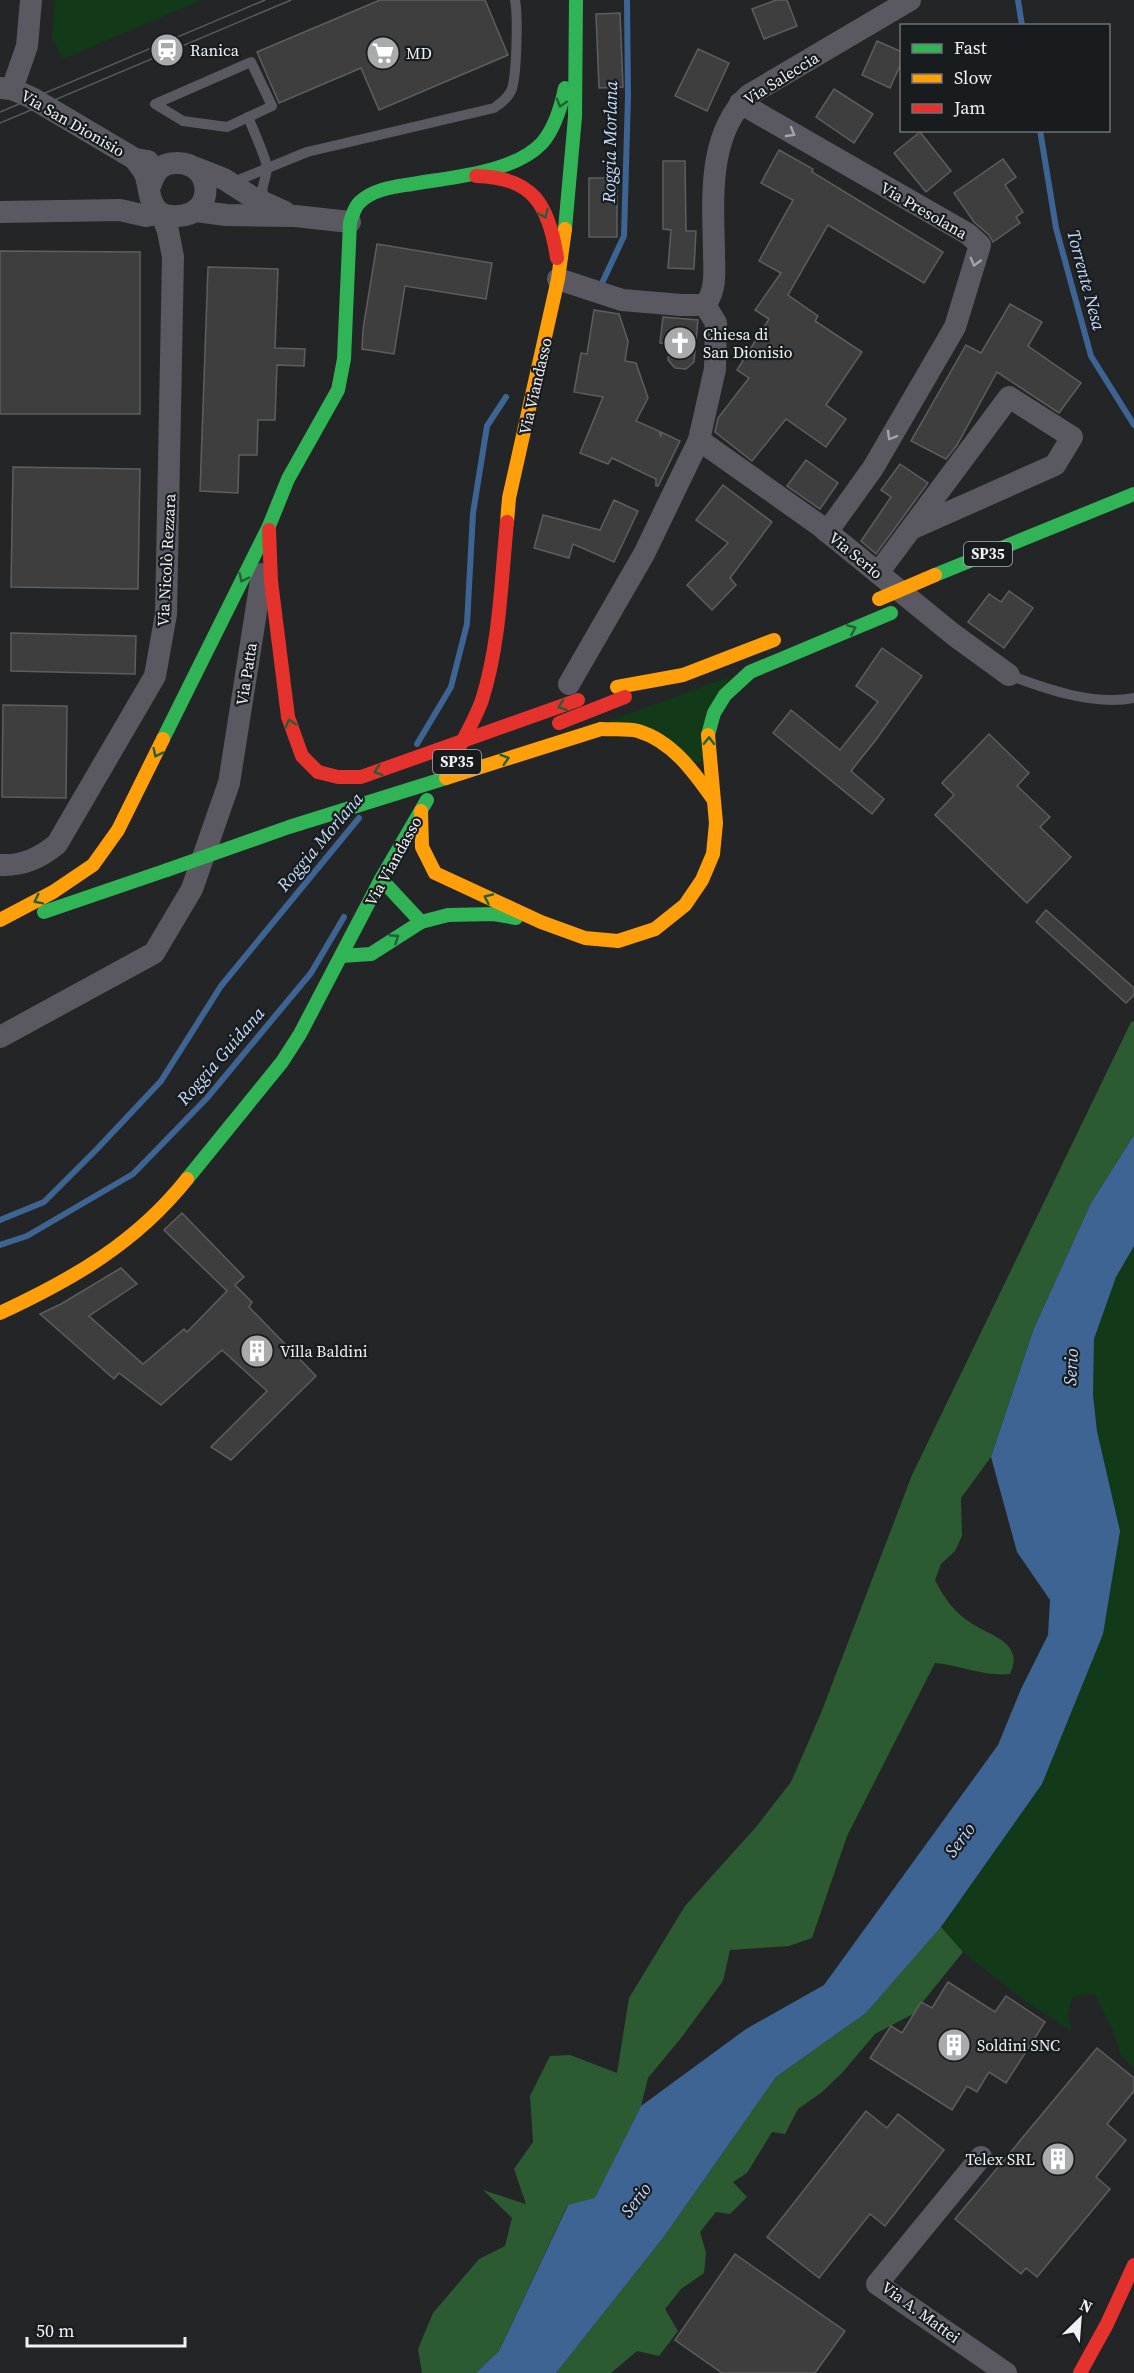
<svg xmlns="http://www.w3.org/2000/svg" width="1134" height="2373" font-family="'Source Serif 4',serif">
	<rect width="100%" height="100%" fill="#232527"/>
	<!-- green -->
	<g fill="#123a18">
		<polygon points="55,0 202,0 63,59 52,38"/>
		<polygon points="729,677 701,764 609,721"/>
		<polygon points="1134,1246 1134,2069 1120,2054 1113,2031 1094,1993 1072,1998 1068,2014 1071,2031 1021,1998 963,1952 941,1927 1042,1784 1120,1531 1097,1431 1093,1395 1094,1339 1116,1277"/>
	</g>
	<!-- forest -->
	<g fill="#2d5b31">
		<path d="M 1134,1021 L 1134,1135 L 1091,1203 L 1034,1328 L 991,1457 L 961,1498 L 962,1536 L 955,1551 L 941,1564 L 935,1580 C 944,1598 954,1612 971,1623 C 990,1636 1025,1642 1010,1674 C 985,1677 960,1665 935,1663 L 847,1836 L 812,1938 L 789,1946 L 730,1950 L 723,1981 L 681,2038 L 648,2078 L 641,2106 L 595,2199 L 567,2206 L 499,2351 L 476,2373 L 422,2373 L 418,2349 L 433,2313 L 479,2259 L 505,2246 L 512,2218 L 483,2190 L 526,2204 L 514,2169 L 533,2142 L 530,2096 L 550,2056 L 570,2055 L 617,2073 L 629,1998 L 685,1906 L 756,1827 L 791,1782 L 821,1713 L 912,1475 L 1131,1022 Z"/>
		<polygon points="941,1927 963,1952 913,2014 875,2034 842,2073 822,2092 798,2109 785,2134 772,2132 747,2173 733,2182 747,2197 730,2214 716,2212 700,2232 706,2253 704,2273 681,2289 665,2309 678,2331 659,2356 637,2351 611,2373 556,2373 663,2238 776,2077 866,2013"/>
	</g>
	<!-- water -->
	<polygon fill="#3e6494" points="1134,1135 1134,1246 1116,1277 1094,1339 1093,1395 1097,1431 1120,1531 1103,1634 1042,1784 941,1927 866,2013 776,2077 663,2238 556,2373 476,2373 499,2351 568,2205 595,2198 641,2106 746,2029 824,1985 998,1745 1021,1689 1048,1635 1050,1600 1017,1552 991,1457 1034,1328 1091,1203"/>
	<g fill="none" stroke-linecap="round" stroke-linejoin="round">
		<!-- stream -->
		<g stroke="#3e6494" stroke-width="6">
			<polyline points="1018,0 1022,26"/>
			<polyline points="1040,130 1056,228 1091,356 1134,425"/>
			<polyline points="603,281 624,236 628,96 627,0"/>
			<polyline points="417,744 451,687 467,624 473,513 487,426 506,397"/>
			<polyline points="0,1220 44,1202 97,1149 161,1081 221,986 359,818"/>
			<polyline points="0,1245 27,1236 133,1174 207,1098 311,973 344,917"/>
		</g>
	</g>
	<!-- building -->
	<g fill="#3e3e3f" stroke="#5e5e5e" stroke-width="1.5">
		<polygon points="380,0 485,0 508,55 379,110 361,68 279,103 257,52"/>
		<polygon points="776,0 787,0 797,26 764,39 752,9"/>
		<polygon points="620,13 623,87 599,88 596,14"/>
		<polygon points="877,41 902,52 902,61 890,88 862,75"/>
		<polygon points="698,49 729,63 707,111 675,96"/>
		<polygon points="834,89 873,114 854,143 816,117"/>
		<polygon points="920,132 951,171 926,192 894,153"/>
		<polygon points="779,150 813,169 812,172 943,252 924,283 828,225 788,295 818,316 815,321 862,352 826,405 846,419 826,447 786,419 752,461 715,432 718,418 749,378 737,370 769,319 755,310 781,273 759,261 793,200 761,183"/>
		<polygon points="1003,159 1016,177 1005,185 1023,212 1016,217 1020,223 993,242 989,235 974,222 954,193"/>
		<polygon points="663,161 685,161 686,231 696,231 694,269 668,268 671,230 663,229"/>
		<rect x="589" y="178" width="28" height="59"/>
		<polygon points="377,244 492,263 486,299 405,286 394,354 362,349 363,329"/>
		<polygon points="0,251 140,252 140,414 0,414"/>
		<polygon points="208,267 278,269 275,348 305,349 304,366 277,365 275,420 258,420 257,455 239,455 238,493 200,491"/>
		<polygon points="1010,304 1042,322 1028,346 1081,383 1059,413 997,372 957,445 946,459 911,441 966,345 981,353"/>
		<polygon points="594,310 619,314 628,341 625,361 636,363 648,398 636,421 659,431 661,437 661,432 680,441 658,486 656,486 656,479 612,458 608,464 580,453 603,397 574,392 581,353 587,354"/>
		<polygon points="663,317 698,320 694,362 686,369 675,368 668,360 670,344 660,343"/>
		<polygon points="806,460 838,483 820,509 787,486"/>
		<polygon points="900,464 928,483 876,554 861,541 891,497 881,490"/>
		<polygon points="13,467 140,469 138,589 11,587"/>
		<polygon points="723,485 772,522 730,578 736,585 712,610 687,585 728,543 696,520"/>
		<polygon points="614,500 638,511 614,562 573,544 569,558 534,548 543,515 600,530"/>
		<polygon points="1009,591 1033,608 1004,648 968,622 989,594 1001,602"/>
		<polygon points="11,633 136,636 135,674 11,671"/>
		<polygon points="882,648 922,676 875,741 851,771 884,799 872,814 773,733 791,710 840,750 878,702 856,686"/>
		<polygon points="3,705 67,706 66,798 2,797"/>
		<polygon points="989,734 1029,773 1017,786 1050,817 1040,827 1071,857 1027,903 935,815 954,795 942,783"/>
		<polygon points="1046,910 1134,988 1134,995 1126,1003 1036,922"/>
		<polygon points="182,1213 244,1277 235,1285 252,1302 249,1307 316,1376 231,1460 211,1447 267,1391 222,1350 161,1405 119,1373 114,1379 40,1314 61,1304 121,1268 137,1284 89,1316 143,1364 184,1329 187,1332 227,1291 164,1230"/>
		<polygon points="948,1982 995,2012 1006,1996 1045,2022 1006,2083 989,2072 977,2092 967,2086 952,2110 870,2058 891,2026 902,2033 921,2002 932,2008"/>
		<polygon points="1097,2048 1134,2078 1134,2091 1107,2124 1126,2140 1096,2177 1110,2189 1037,2277 1026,2268 1021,2274 955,2219"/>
		<polygon points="866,2111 887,2128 898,2114 944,2150 885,2226 870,2214 819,2278 767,2237"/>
		<polygon points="735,2254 845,2331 815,2373 722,2373 675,2340"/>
	</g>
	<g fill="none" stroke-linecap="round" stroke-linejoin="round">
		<!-- lane -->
		<g stroke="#5a5962" stroke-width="10">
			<polygon points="251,62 272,106 227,127 183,121 155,104"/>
			<path d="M 248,117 C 252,127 267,160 267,168 C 266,182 258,189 266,201"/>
			<path d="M 231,180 L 236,181 L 307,152 L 494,108 C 501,103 507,99 511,91 C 517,79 518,14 515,0"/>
			<path d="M 1009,675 C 1045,689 1095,706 1134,698"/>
		</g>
		<!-- street -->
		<g stroke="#5a5962" stroke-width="22">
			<polyline points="0,88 12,89 32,98 135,159 148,161"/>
			<polyline points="12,89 27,46 31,0"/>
			<polyline points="740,103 968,234 980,245 955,327 873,468 827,532"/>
			<path d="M 135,159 C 138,164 143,169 145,174 C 150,187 148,204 160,213 C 164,215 173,217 178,216 C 216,215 214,162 176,163 C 159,163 154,174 149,189"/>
			<polyline points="196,168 224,179 252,197 285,212"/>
			<polyline points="196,211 226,215 295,216 350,222"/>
			<path d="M 0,212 L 120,210 L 146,216 L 161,213 L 168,231 L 173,257 L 166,614 L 155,676 L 57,844 C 40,858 23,866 0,865"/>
			<polyline points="558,279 622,300 681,305 705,305"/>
			<path d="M 705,305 C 717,289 714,271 714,252 C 713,199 707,135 749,95 L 910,0"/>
			<polyline points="699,440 819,525 954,635 1009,675"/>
			<polyline points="878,573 1009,397 1072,437 1055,465 911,529"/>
			<polyline points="569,684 644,554 699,440 715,369 716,323 705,305"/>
			<polyline points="0,1037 154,953 192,889 229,783 262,574"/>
			<polyline points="981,2157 877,2284 1006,2373"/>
		</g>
		<!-- fast -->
		<g stroke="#30b455" stroke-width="14">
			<polyline points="565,229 575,117 576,0"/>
			<path d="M 269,526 L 288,479 L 338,390 L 344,359 L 350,222 C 353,215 354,207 360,202 C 373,189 394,187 412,184 C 451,177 514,173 542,143 C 555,128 561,107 565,88"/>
			<polyline points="935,575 1134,494"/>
			<polyline points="708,735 714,713 725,695 750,672 891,613"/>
			<polyline points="163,739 269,526"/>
			<polyline points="381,879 421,922"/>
			<polyline points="44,912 167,870"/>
			<polyline points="341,956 371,954 421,922 448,915 494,914 516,918"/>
			<polyline points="187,1179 282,1062 300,1034 381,879 427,800"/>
		</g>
		<!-- slow -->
		<g stroke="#ff9f0a" stroke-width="14">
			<polyline points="507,522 509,498 558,279 565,229"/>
			<polyline points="617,687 683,675 774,640"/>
			<path d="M 601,729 C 613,730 626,728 638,731 C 672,741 694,772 713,799"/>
			<polyline points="421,811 422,847 435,873 541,922 585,938 618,941 655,929 685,905 702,880 713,854 716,823 708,735"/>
			<polyline points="0,920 53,892 93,865 118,830 163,739"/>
			<path d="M 0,1313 C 73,1279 136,1243 187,1179"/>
		</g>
		<!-- jam -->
		<g stroke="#e5322d" stroke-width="14">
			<path d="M 476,176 C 533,177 549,205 557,258"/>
			<polyline points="269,530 271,581 288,717 302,756 318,772"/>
			<path d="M 454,758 C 463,739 475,720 482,700 C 500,643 501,582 507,522"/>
			<polyline points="1080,2373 1107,2324 1134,2265"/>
		</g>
		<!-- tram -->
		<g stroke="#5a5b5f" stroke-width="1.5">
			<polyline points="0,112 265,0"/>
			<polyline points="0,123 291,0"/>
		</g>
		<!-- fast-bridge -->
		<polyline stroke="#30b455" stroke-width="14" points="167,870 289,827 446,778"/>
		<!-- slow-bridge -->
		<g stroke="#ff9f0a" stroke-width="14">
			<polyline points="879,599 935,575"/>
			<polyline points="446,778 601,729"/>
		</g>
		<!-- jam-bridge -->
		<g stroke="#e5322d" stroke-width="14">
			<polyline points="559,723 625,697"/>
			<polyline points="318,772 338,777 361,777 578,700"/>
		</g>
	</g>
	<!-- one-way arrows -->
	<defs><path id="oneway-chevron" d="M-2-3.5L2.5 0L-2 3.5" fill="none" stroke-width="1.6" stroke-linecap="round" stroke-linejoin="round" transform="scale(1.5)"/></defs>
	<g stroke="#236037">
		<use href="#oneway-chevron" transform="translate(561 103) rotate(107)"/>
		<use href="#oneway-chevron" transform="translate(544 214) rotate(65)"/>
		<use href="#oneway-chevron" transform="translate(243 578) rotate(116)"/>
		<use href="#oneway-chevron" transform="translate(852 629) rotate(-23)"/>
		<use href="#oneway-chevron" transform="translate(562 706) rotate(161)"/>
		<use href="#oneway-chevron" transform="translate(290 723) rotate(-107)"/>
		<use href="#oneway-chevron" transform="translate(709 741) rotate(-89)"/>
		<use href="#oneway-chevron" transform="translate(157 753) rotate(116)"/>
		<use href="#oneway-chevron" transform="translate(505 759) rotate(-17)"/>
		<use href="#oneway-chevron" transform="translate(378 771) rotate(161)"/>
		<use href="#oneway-chevron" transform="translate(488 898) rotate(-155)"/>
		<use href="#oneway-chevron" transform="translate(38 900) rotate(153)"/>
		<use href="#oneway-chevron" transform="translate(395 938) rotate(-33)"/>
	</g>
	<g stroke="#a4a5ab">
		<use href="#oneway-chevron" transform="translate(791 133) rotate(30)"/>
		<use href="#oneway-chevron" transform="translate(975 262) rotate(105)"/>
		<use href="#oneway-chevron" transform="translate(891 436) rotate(120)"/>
	</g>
	<!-- icons -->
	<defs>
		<symbol id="station-disc" viewBox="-11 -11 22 22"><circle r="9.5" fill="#a8aaac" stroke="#181c1f"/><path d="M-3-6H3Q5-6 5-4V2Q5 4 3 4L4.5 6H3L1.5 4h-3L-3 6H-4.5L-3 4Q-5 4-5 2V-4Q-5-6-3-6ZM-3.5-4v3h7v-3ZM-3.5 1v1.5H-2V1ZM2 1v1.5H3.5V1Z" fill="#fff"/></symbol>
		<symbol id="supermarket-disc" viewBox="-11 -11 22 22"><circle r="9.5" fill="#a8aaac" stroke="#181c1f"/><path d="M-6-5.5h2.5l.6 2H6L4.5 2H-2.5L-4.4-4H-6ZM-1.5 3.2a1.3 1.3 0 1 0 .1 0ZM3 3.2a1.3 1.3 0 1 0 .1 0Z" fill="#fff"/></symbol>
		<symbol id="church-disc" viewBox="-11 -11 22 22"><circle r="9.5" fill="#a8aaac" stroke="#181c1f"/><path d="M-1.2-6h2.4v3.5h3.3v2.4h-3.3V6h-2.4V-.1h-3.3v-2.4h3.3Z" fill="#fff"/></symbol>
		<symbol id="building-disc" viewBox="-11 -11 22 22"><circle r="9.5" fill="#a8aaac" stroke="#181c1f"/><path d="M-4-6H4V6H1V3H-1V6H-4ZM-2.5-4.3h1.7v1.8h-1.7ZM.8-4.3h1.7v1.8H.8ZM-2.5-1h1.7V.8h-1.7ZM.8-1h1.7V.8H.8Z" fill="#fff"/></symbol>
	</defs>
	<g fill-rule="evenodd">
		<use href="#station-disc" x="148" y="31" width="38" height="38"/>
		<use href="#supermarket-disc" x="364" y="34" width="38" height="38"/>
		<use href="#church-disc" x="661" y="324" width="38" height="38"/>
		<use href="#building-disc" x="238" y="1332" width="38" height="38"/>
		<use href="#building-disc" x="935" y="2026" width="38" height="38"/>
		<use href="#building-disc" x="1039" y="2140" width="38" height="38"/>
	</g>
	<g text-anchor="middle" stroke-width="4.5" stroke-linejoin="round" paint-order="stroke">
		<!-- shield labels -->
		<g fill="#181c1f" stroke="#aeb1b4" stroke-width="1.5">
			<rect x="964" y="542" width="48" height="24" rx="4.5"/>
			<rect x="433" y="750" width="48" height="24" rx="4.5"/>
		</g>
		<g font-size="15" font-weight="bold" fill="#eff1f4">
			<text x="988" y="559">SP35</text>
			<text x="457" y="767">SP35</text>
		</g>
		<!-- poi labels -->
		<g font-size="16" fill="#eff1f4" stroke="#181c1f" text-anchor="start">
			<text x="190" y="56">Ranica</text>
			<text x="406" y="59">MD</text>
			<text x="703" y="340">Chiesa di<tspan x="703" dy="18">San Dionisio</tspan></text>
			<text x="280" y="1357">Villa Baldini</text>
			<text x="977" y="2051">Soldini SNC</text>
			<text x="1035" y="2165" text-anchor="end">Telex SRL</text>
		</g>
		<!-- street labels -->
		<g font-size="16" fill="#eff1f4" stroke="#181c1f">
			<text transform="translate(781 78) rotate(-32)" y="6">Via Saleccia</text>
			<text transform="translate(73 123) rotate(30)" y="6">Via San Dionisio</text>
			<text transform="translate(924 210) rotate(30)" y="6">Via Presolana</text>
			<text transform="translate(535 386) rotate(-77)" y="6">Via Viandasso</text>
			<text transform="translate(856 555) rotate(39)" y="6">Via Serio</text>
			<text transform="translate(166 560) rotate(-87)" y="6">Via Nicolò Rezzara</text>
			<text transform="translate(246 674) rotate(-81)" y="6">Via Patta</text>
			<text transform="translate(393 861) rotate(-61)" y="6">Via Viandasso</text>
			<text transform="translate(921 2312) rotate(36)" y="6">Via A. Mattei</text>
		</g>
		<!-- water labels -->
		<g font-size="18" font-style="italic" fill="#c6defd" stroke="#181c1f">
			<text transform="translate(610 142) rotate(-89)" y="6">Roggia Morlana</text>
			<text transform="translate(1086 280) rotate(75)" y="6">Torrente Nesa</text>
			<text transform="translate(320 842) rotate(-50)" y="6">Roggia Morlana</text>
			<text transform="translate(221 1056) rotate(-49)" y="6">Roggia Guidana</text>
			<text transform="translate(1071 1367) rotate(-87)" y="6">Serio</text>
			<text transform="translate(960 1840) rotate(-53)" y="6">Serio</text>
			<text transform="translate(636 2200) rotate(-53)" y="6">Serio</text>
		</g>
	</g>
	<!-- legend -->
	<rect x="900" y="24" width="210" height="108" fill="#181c1f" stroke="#6e7174" stroke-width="1.5"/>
	<rect x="912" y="44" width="30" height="9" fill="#30b455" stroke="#6e7174" stroke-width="1.5"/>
	<text x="954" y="54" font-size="18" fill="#eff1f4">Fast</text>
	<rect x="912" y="74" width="30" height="9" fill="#ff9f0a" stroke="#6e7174" stroke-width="1.5"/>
	<text x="954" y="84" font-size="18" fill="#eff1f4">Slow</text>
	<rect x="912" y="104" width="30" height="9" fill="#e5322d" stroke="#6e7174" stroke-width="1.5"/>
	<text x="954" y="114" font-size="18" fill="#eff1f4">Jam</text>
	<!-- north arrow -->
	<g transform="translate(1080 2319) rotate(25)" stroke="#181c1f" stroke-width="4.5" paint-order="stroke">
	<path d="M0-4.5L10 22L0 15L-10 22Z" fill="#eff1f4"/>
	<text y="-9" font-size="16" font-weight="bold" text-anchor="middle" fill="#eff1f4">N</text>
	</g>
	<!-- scale -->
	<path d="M27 2337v9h158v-9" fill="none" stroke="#eff1f4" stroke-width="3"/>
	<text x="36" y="2337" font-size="18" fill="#eff1f4" stroke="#181c1f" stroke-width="4.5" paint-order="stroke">50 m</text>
</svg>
